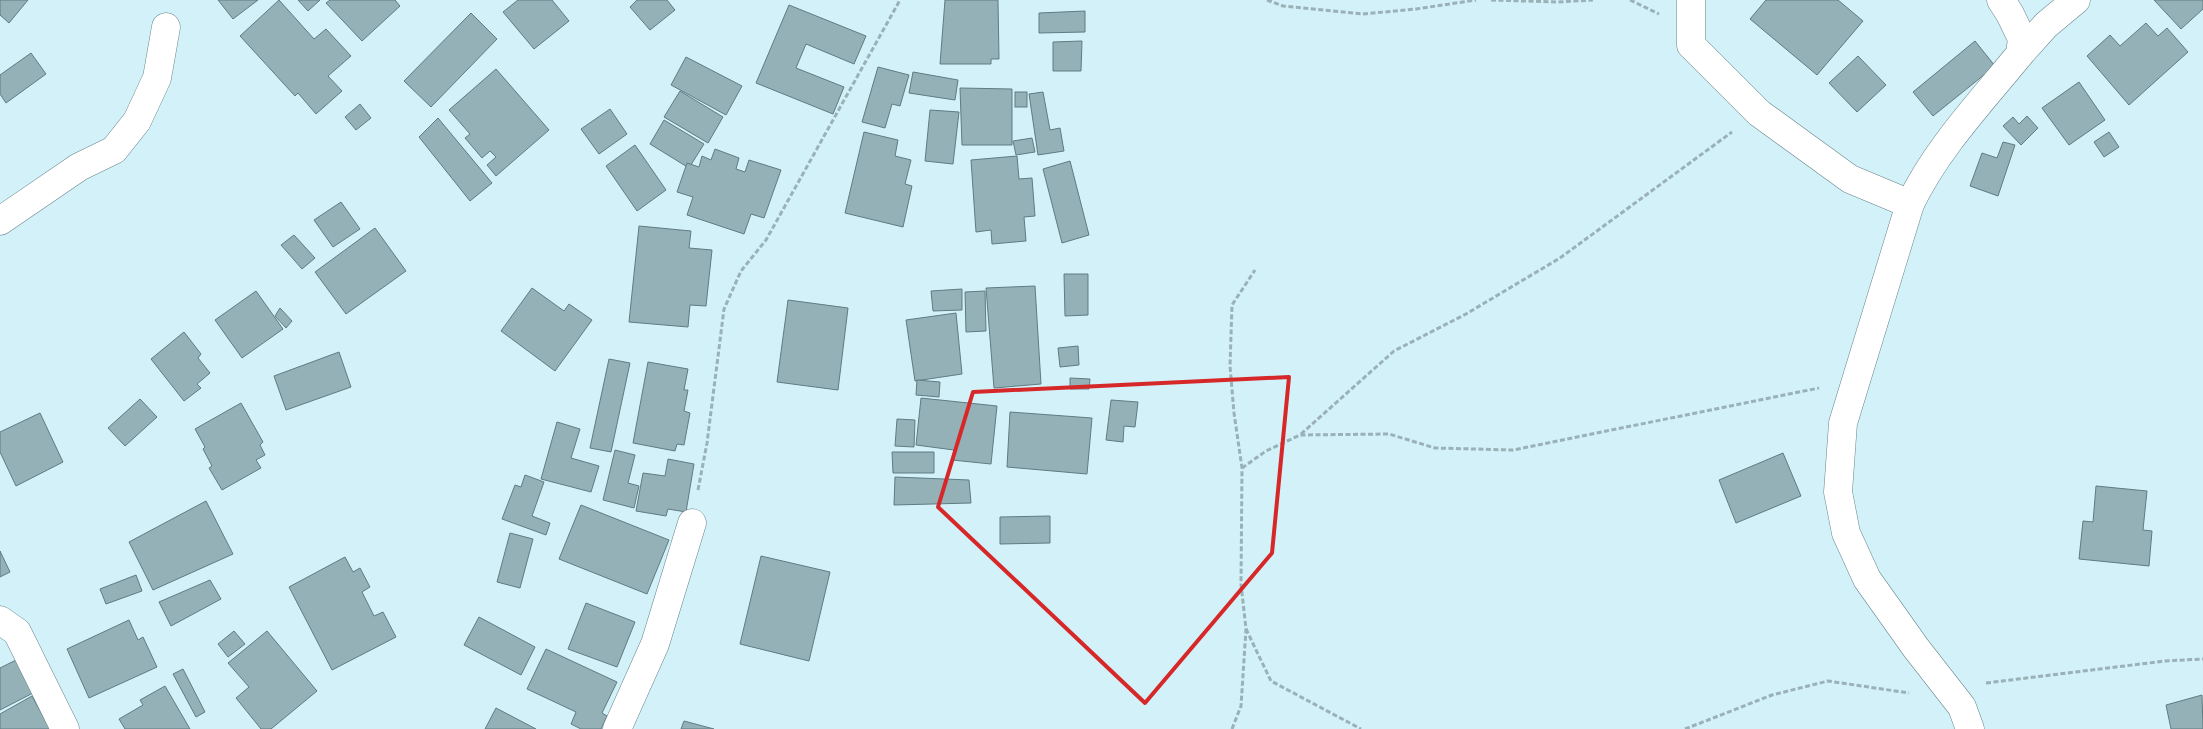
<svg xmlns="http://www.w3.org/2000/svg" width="2203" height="729" font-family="Signika,sans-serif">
	<rect width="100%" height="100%" fill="#d3f1f9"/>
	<!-- building -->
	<g fill="#94b1b8" stroke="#607b82">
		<polygon points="0,0 28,0 9,23 0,15"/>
		<polygon points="218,0 258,0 233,19"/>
		<polygon points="279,0 314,39 326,29 351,56 328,76 342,91 316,114 298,93 295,96 240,36"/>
		<polygon points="298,0 320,0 308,11"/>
		<polygon points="330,0 395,0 400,6 362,41 326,3"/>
		<polygon points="518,0 552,0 569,21 534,49 503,12"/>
		<polygon points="637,0 667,0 675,10 650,30 630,7"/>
		<polygon points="945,0 998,0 999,59 991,59 991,64 940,64"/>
		<polygon points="1766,0 1838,0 1863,21 1817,75 1750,19"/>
		<polygon points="2154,0 2203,0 2203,9 2181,29"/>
		<polygon points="789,5 866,36 854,64 806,44 796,68 844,87 833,114 756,83"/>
		<polygon points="1085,11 1085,32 1039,33 1039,13"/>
		<polygon points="471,13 497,39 431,107 404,81"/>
		<polygon points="2146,23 2158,36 2167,28 2188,52 2129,105 2087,56 2110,35 2120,46"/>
		<polygon points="1082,41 1081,71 1053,71 1053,42"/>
		<polygon points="1975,41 1995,66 1933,116 1913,92"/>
		<polygon points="31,53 46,74 6,103 0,94 0,75"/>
		<polygon points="1858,56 1886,85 1857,112 1829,83"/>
		<polygon points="686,57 742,86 726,115 671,85"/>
		<polygon points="878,67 909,75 900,106 892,104 885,128 862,122"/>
		<polygon points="496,69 549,130 496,176 487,165 496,157 490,151 482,158 465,138 470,134 449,110"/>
		<polygon points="913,72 958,80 955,100 909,93"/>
		<polygon points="2079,82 2105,120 2069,145 2042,108"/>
		<polygon points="960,88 1012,89 1012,145 962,145"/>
		<polygon points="680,91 723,117 708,143 664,117"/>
		<rect x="1015" y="92" width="12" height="15"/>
		<polygon points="1043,92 1050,130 1060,128 1064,151 1038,155 1029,94"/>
		<polygon points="360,104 371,118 356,130 345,117"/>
		<polygon points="610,109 627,134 599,154 581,129"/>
		<polygon points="930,110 959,112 953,164 925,161"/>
		<polygon points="2027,116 2038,128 2021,145 2003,126 2013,117 2019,124"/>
		<polygon points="438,118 492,183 470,201 419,137"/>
		<polygon points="664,120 704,144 689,168 650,144"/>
		<polygon points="864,132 898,140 895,156 911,160 905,184 912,186 903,227 845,213"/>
		<polygon points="2109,132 2119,147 2104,157 2094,142"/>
		<polygon points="1032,138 1035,152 1016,155 1013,141"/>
		<polygon points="2003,142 2015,145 1998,196 1970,186 1982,153 1997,158"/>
		<polygon points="635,145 666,190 637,211 606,166"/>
		<polygon points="715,149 739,158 736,169 745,172 749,160 781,170 764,218 751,214 744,234 687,215 693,197 677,192 687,163 699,167 702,156 711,160"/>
		<polygon points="1017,156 1019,179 1032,178 1035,216 1024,217 1026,241 992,244 991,230 976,232 971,160"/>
		<polygon points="1070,161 1089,235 1062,243 1043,169"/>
		<polygon points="341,202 360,229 333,247 314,220"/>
		<polygon points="639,226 691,231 689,248 712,250 706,306 690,305 688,327 629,322"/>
		<polygon points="375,228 406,271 346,314 315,272"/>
		<polygon points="294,235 315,258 302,269 281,245"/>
		<polygon points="1064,274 1088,274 1088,315 1065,316"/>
		<polygon points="1035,286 1041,384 994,388 986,288"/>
		<polygon points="532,288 564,311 569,304 592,320 555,371 501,331"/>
		<polygon points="962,289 962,310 933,311 931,291"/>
		<polygon points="256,291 283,329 242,358 215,320"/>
		<polygon points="985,291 986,331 966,332 965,292"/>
		<polygon points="788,300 848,308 838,390 777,382"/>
		<polygon points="280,308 292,321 286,328 275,316"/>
		<polygon points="956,313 962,374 915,381 906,320"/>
		<polygon points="184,332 201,354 198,358 210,373 197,384 201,388 184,401 151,359"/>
		<polygon points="1078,346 1079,365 1060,367 1058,348"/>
		<polygon points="339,352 351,387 286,410 274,376"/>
		<polygon points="609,359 630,363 611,452 590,448"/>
		<polygon points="648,362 688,369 684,390 688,390 684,411 690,413 684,445 677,444 675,451 633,443"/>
		<polygon points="1070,378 1090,379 1089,389 1070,389"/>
		<polygon points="917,380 940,382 939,397 916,395"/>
		<polygon points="921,398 997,406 991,464 952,460 954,450 916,445"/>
		<polygon points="140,399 157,417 125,446 108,428"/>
		<polygon points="1111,400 1138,402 1135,427 1124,426 1123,442 1106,440"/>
		<polygon points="241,403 263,442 260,445 265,455 256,460 261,468 222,490 209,468 212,466 203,449 205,447 195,429"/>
		<polygon points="1010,412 1092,418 1087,474 1007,467"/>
		<polygon points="40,413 63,462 16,486 0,452 0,432"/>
		<polygon points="897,419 915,420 914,447 895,446"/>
		<polygon points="557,422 580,429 571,458 599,466 591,492 541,479"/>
		<polygon points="615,450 635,455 628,483 639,486 634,508 603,500"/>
		<polygon points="892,452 934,452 934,473 893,473"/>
		<polygon points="1783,453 1801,496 1736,523 1719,480"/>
		<polygon points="668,459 694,464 686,512 668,509 666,516 636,511 643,473 665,476"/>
		<polygon points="525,475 544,482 532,516 550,523 546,535 502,519 515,485 521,487"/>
		<polygon points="895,477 969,480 971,503 894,505"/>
		<polygon points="2096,486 2147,491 2143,530 2152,531 2149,566 2079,559 2083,521 2093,522"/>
		<polygon points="206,501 233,554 153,590 129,542"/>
		<polygon points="581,505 669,540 647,594 559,559"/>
		<polygon points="1050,516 1050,543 1000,544 1000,517"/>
		<polygon points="510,533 533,539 520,588 497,582"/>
		<polygon points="0,551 10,572 0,577"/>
		<polygon points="761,556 830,572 809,661 740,644"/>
		<polygon points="345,557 353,572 360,568 370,587 362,592 374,616 383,612 396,637 332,670 289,587"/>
		<polygon points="136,575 142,591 106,604 100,589"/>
		<polygon points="210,580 221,599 171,626 159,602"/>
		<polygon points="586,603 635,622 617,667 568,649"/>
		<polygon points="479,617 535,647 521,675 464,645"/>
		<polygon points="129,620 138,640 143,637 157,667 89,698 67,649"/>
		<polygon points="234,631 245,644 228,657 218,644"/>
		<polygon points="267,631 317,691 271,729 261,729 236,698 249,687 228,663"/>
		<polygon points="546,649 617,682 602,713 607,716 601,729 581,729 571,724 576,712 527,689"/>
		<polygon points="18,659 33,693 0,710 0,668"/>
		<polygon points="183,669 205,712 196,717 173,674"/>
		<polygon points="165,686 190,729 125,729 119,719 143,705 140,700"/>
		<polygon points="2202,695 2203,729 2171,729 2166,705"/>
		<polygon points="32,696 50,729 0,729 0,714"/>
		<polygon points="496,708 536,729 485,729"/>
		<polygon points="684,721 714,729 681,729"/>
	</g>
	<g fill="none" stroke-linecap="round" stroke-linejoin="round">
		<defs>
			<g id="minor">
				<polyline points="1691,0 1691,45 1759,113 1850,179 1910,204"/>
				<polyline points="2020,54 2046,25 2076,0"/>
				<polyline points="0,221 79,167 114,150 137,121 157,78 166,27"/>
				<polyline points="0,620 17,632 65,729"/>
				<polyline points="617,729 655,644 692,523"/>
				<path d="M 1970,729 L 1962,707 L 1916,648 L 1867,579 L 1846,533 L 1838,492 L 1843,423 L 1910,204 C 1937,148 1981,102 2020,54 L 2022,39 L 2010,14 L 2001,0"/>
			</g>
		</defs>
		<!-- minor casing -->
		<use href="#minor" stroke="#68848b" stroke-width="29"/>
		<!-- path -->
		<g stroke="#99b1b7" stroke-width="3" stroke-dasharray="5 2.5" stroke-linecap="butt">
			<polyline points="1267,0 1283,6 1363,14 1416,9 1476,0"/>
			<polyline points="1491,0 1558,2 1593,0"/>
			<polyline points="1630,0 1659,14"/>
			<polyline points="1301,434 1394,351 1466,314 1560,258 1732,132"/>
			<polyline points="1242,468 1266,451 1300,435 1389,434 1435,448 1513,450 1819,388"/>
			<polyline points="698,490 707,443 724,309 741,271 766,240 900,0"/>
			<polyline points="1246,629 1271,681 1361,729"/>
			<polyline points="1986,683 2165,661 2203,659"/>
			<polyline points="1232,729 1241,706 1246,629 1241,584 1242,468 1234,413 1230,366 1232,305 1255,270"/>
			<polyline points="1685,729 1772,695 1828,681 1909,693"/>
		</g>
		<!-- minor -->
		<use href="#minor" stroke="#fff" stroke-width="28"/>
	</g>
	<!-- marked area -->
	<path fill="none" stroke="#d62828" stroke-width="4" stroke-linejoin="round" d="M 1289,377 L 1272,553 L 1145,703 L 938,507 L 973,392 Z"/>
</svg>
